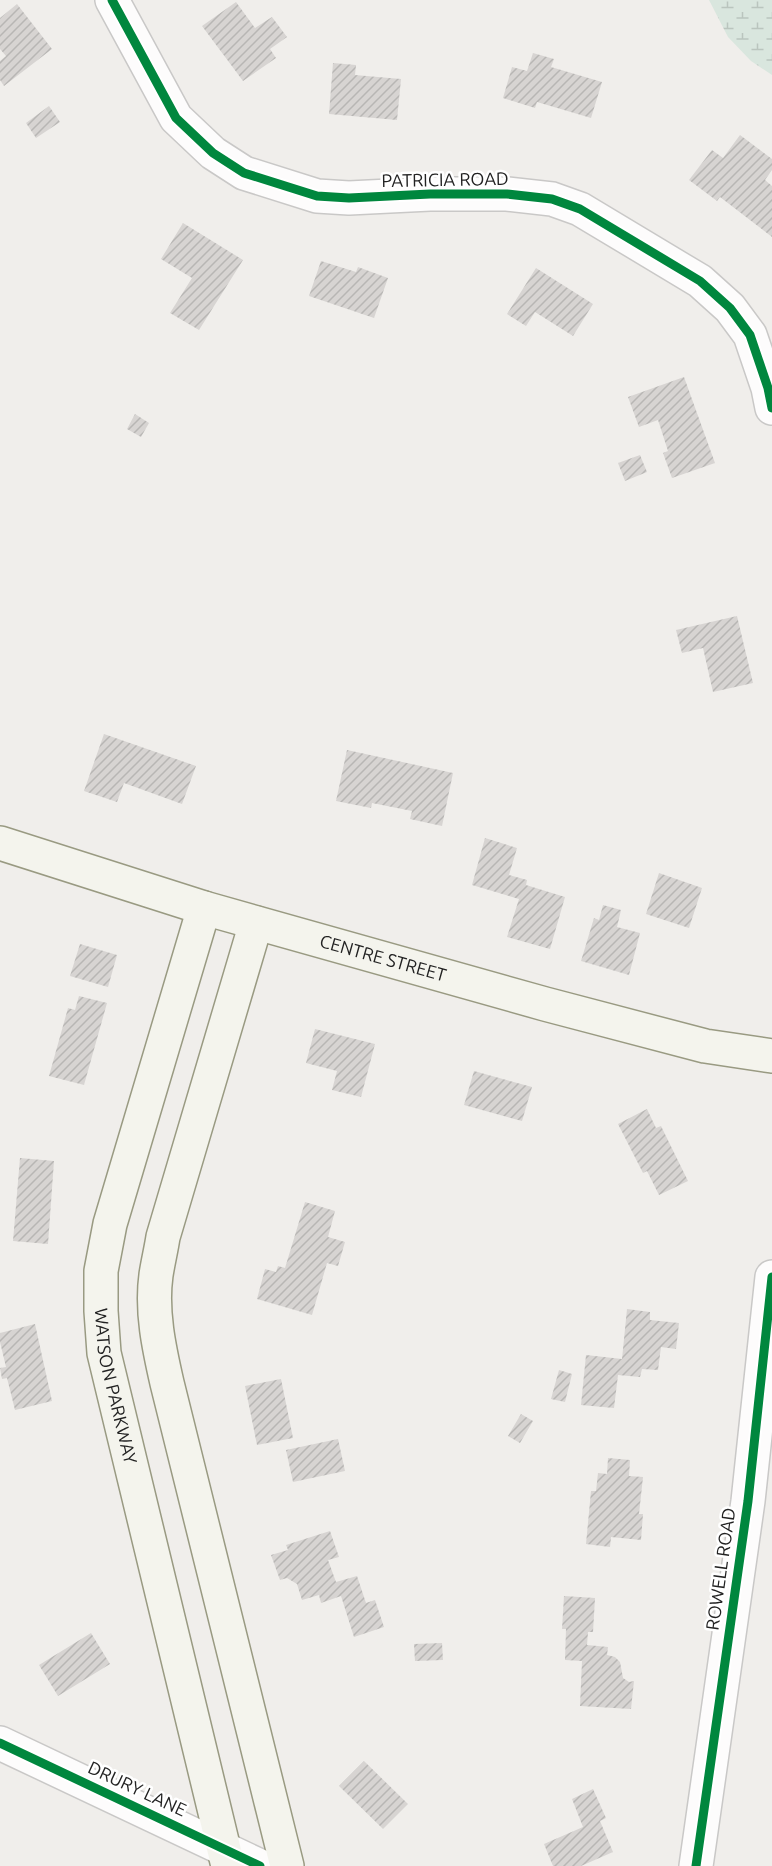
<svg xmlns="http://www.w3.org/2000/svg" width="772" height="1866" font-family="Ubuntu,sans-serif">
	<defs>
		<pattern id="wetland-marsh" width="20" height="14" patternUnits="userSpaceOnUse" patternTransform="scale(1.5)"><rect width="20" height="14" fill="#d9e6de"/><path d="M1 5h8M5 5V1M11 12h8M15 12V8" fill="none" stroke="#bac5be"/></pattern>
		<pattern id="building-hatch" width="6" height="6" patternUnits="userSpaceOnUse" patternTransform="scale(1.5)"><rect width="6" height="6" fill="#d7d4d2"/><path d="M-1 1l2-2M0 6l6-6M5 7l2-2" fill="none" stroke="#b8b6b4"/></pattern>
	</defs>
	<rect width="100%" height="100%" fill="#f0eeeb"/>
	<!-- wetland -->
	<polygon fill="url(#wetland-marsh)" points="709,0 772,0 772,75 751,61 728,37"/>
	<!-- building -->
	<g fill="url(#building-hatch)">
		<polygon points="236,2 255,28 272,17 287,37 270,49 276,58 243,81 202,26"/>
		<polygon points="17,4 52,49 4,86 0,80 0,61 6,56 0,49 0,18"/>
		<polygon points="533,53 554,59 551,67 602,82 591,118 537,102 535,108 503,98 512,67 527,71"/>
		<polygon points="333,63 356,65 355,75 401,79 397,120 329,114"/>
		<polygon points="49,106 60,122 36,138 26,123"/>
		<polygon points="740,135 772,159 772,170 765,180 772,186 772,237 720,197 717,201 689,180 712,150 723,158"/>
		<polygon points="183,223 243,260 199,330 170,313 192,278 161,259"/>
		<polygon points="321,261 356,272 358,267 388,278 374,318 309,296"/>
		<polygon points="536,268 593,304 573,336 535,312 526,326 507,314"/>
		<polygon points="684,377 715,463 672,478 663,453 668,451 658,420 639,427 628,397"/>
		<polygon points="135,414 149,423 141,437 127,429"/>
		<polygon points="640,455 647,472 625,481 618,463"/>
		<polygon points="737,616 753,683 713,692 703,648 682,653 676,630"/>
		<polygon points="104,734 196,766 182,804 124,783 117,802 84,791"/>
		<polygon points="347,750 453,773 442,826 410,819 412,811 372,803 371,808 336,801"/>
		<polygon points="485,838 517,848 509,875 527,880 526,885 565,897 550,949 507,937 519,899 472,885"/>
		<polygon points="659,873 702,888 689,928 646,914"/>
		<polygon points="603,905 621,910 617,927 640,933 629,975 581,961 594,918 599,920"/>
		<polygon points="80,944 117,955 108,987 70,976"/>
		<polygon points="79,996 107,1003 84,1085 49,1076 68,1008 75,1010"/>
		<polygon points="315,1029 375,1044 361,1097 332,1090 337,1071 306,1063"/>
		<polygon points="474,1071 532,1087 522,1121 464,1105"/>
		<polygon points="647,1109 656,1128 661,1126 688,1181 659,1195 647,1171 643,1173 618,1124"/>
		<polygon points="20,1158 54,1161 48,1244 13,1241"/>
		<polygon points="305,1202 335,1211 328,1237 345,1242 338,1266 327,1263 312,1315 257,1299 265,1269 276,1272 278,1266 285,1268"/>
		<polygon points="627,1309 650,1312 650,1320 679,1323 676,1349 661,1347 658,1370 642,1369 640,1377 618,1375 614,1408 581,1405 586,1355 622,1359"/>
		<polygon points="35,1324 52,1401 15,1410 7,1378 2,1379 0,1368 6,1367 0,1342 0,1333"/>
		<polygon points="559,1370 572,1374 565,1402 551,1399"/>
		<polygon points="281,1379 293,1438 257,1445 245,1386"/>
		<polygon points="521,1414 533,1421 520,1443 508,1436"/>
		<polygon points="338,1439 345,1471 293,1482 286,1450"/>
		<polygon points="608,1458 630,1460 629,1476 643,1477 639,1514 643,1514 641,1540 611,1537 610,1547 586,1544 591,1491 596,1491 598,1473 607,1474"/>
		<polygon points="330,1531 339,1557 328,1560 336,1582 357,1576 366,1603 375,1600 384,1627 354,1637 341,1596 321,1603 319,1595 302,1600 297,1584 287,1578 280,1580 271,1555 288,1550 286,1545"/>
		<polygon points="564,1596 595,1598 593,1632 588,1632 587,1645 608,1647 607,1655 615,1657 620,1662 623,1678 629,1682 634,1681 631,1709 580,1706 582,1661 565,1660 566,1629 562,1629"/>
		<polygon points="91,1633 110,1664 58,1696 39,1665"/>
		<polygon points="442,1643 443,1660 415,1661 414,1644"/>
		<polygon points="364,1761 408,1804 383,1829 339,1786"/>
		<polygon points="593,1789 606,1818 600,1821 613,1852 581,1866 553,1866 544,1844 583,1827 572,1799"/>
	</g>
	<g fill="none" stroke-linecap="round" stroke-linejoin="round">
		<defs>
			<g id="minor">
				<polyline points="112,0 176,118 213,153 244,173 317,196 349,198 430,194 507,194 552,199 580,209 700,281 730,308 750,335 768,388 772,408"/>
				<polyline points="0,1743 260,1866"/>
				<polyline points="696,1866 748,1501 772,1277"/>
			</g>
			<g id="secondary">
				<path id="s1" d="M 0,843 L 204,908 L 545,1004 L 705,1046 L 772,1056"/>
				<path id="s2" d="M 204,908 L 110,1224 L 101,1271 L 101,1311 L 104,1353 L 228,1866"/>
				<path d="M 256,923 L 163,1237 C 161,1250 158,1262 156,1275 C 151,1311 159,1348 167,1383 L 287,1866"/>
			</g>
		</defs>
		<!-- minor casing -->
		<use href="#minor" stroke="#c9c8c7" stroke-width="36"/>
		<!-- secondary casing -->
		<use href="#secondary" stroke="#999a82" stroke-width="36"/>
		<!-- minor -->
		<use href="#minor" stroke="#fdfcfc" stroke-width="33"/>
		<!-- secondary -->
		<use href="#secondary" stroke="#f4f4ed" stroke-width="33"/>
		<defs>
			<g id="cycleway">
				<polyline points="112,0 176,118 213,153 244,173 317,196 349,198 430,194 507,194 552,199 580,209 700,281 730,308 750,335 768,388 772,408"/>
				<polyline points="0,1743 260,1866"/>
				<polyline points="696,1866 748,1501 772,1277"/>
			</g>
		</defs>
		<!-- cycleway casing -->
		<use href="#cycleway" stroke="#fff" stroke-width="13"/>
		<!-- cycleway -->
		<use href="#cycleway" stroke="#00873e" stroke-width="9"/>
	</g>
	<g text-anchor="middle" stroke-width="5" stroke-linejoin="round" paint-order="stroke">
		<!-- street labels -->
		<g font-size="18" fill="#222" stroke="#fff">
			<text transform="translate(445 180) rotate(-1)" y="6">PATRICIA ROAD</text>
			<text dy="6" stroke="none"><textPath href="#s1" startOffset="400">CENTRE STREET</textPath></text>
			<text dy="6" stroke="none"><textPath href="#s2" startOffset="494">WATSON PARKWAY</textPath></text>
			<text transform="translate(721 1569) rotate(-82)" y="6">ROWELL ROAD</text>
			<text transform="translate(137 1789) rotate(25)" y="6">DRURY LANE</text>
		</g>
	</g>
</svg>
